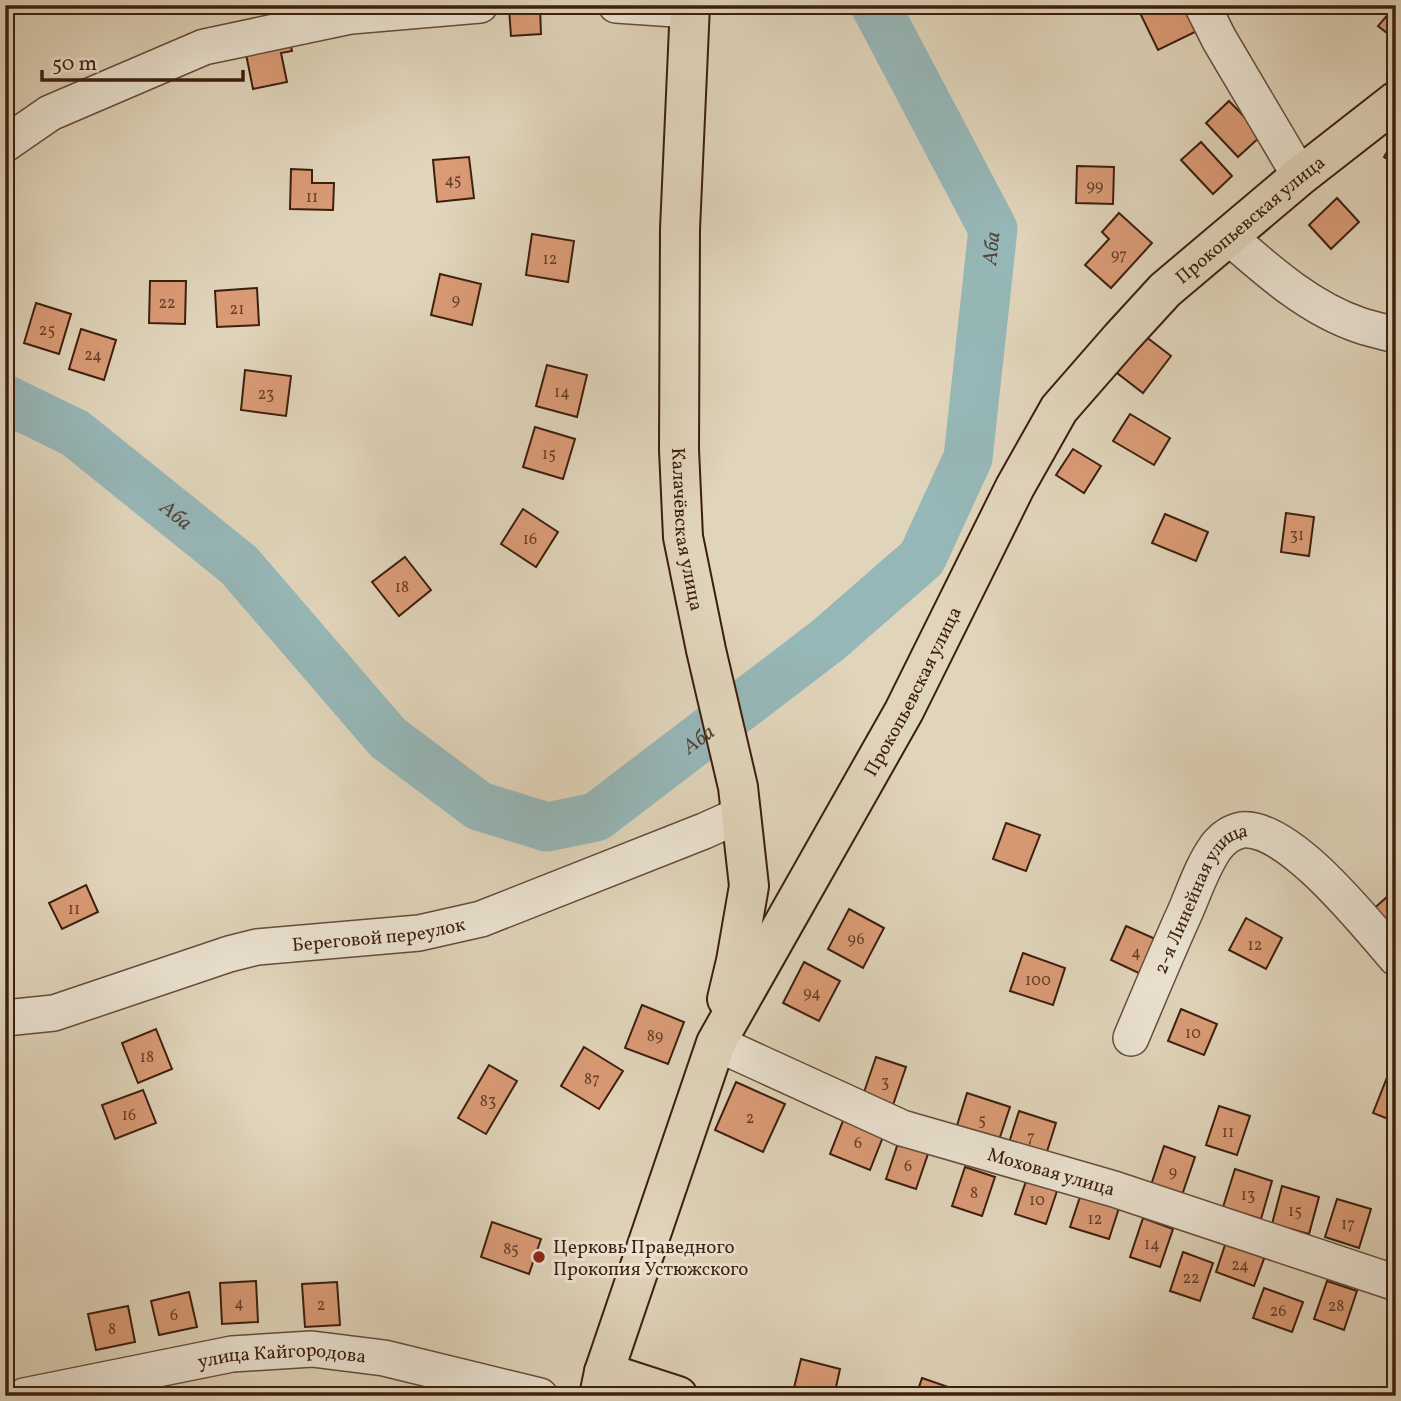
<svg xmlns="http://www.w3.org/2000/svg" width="1401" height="1401" font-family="Vollkorn,serif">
	<rect width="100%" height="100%" fill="#e0d4ba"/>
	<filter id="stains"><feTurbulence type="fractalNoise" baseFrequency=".00286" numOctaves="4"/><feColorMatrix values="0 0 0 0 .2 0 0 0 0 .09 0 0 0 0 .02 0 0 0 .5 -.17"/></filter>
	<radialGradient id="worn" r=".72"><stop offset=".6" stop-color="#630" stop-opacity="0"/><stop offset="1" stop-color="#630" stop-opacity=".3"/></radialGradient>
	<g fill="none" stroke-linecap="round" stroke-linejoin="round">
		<!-- river -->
		<path stroke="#96b7b8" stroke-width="49" id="s1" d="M 5,399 L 75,433 L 239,565 L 388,738 L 479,806 L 547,827 L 596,817 L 828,640 L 922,558 L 968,458 L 993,229 L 875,5"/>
	</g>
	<!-- building -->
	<g fill="#da9b76" stroke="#3d1f0e" stroke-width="2">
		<polygon points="1156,5 1187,5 1199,30 1158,50 1140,13"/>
		<polygon points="1396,5 1396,40 1378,26"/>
		<polygon points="540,8 541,34 511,36 509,9"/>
		<polygon points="289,36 292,51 281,53 287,82 253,89 244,44"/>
		<polygon points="1229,101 1262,135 1238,157 1206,123"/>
		<polygon points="1396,138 1396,165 1384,157"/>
		<polygon points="1201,142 1232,176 1213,194 1181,160"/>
		<polygon points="469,157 474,198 437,202 433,160"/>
		<polygon points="1077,166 1114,167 1113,204 1076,203"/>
		<polygon points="291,169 312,170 312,183 334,183 333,210 290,209"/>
		<polygon points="1337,198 1359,222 1331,249 1309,225"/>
		<polygon points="1119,213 1152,243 1111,288 1085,265 1109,239 1102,232"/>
		<polygon points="532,234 574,241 568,282 526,275"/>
		<polygon points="440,274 481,284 472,325 431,315"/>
		<polygon points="150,281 186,281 185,324 149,323"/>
		<polygon points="257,288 259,325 217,327 215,291"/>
		<polygon points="36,303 71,314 59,354 24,343"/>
		<polygon points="81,329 116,340 104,380 69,369"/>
		<polygon points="1145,336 1171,356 1143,393 1117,373"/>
		<polygon points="547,365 587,375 577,417 536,406"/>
		<polygon points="245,370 291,376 286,416 241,410"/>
		<polygon points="1130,414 1170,438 1154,465 1113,441"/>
		<polygon points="535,427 575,439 563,479 523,467"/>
		<polygon points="1073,449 1101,466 1084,493 1056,475"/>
		<polygon points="523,509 558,532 536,567 501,544"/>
		<polygon points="1286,513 1314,517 1309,556 1281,552"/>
		<polygon points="1165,514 1208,532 1196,561 1152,543"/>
		<polygon points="405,557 431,590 399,616 372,582"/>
		<polygon points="1006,823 1040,835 1026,871 993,859"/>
		<polygon points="86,885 98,912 62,929 49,903"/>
		<polygon points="1388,896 1396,904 1396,942 1369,913"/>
		<polygon points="849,909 884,928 863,968 828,949"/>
		<polygon points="1246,918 1282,938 1266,969 1229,950"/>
		<polygon points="1126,926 1160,941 1145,976 1111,960"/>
		<polygon points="1023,953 1065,968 1053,1005 1010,991"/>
		<polygon points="804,962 840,981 819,1021 783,1003"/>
		<polygon points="642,1005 684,1022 668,1064 625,1048"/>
		<polygon points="1181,1009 1217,1024 1204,1055 1168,1041"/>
		<polygon points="156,1029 172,1069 138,1083 122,1043"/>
		<polygon points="584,1047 623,1071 599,1109 561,1086"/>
		<polygon points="876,1057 906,1067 893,1105 863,1095"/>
		<polygon points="489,1065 517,1081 486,1134 458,1118"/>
		<polygon points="1388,1075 1396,1078 1396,1122 1373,1113"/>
		<polygon points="736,1082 785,1104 763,1152 715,1130"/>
		<polygon points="143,1090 156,1123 115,1139 102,1105"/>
		<polygon points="967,1093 1010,1107 997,1146 955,1132"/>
		<polygon points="1219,1106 1250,1116 1237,1155 1206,1145"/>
		<polygon points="1019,1111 1056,1123 1044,1161 1007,1149"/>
		<polygon points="846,1113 886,1129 870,1170 830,1154"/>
		<polygon points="899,1140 929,1151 916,1189 886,1179"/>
		<polygon points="1164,1146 1195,1157 1182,1195 1151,1185"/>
		<polygon points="965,1167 995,1177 982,1216 952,1206"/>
		<polygon points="1235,1169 1272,1181 1261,1219 1223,1207"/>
		<polygon points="1028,1175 1059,1185 1046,1224 1015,1214"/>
		<polygon points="1282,1186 1319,1197 1309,1234 1272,1224"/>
		<polygon points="1080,1197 1119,1208 1109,1239 1070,1227"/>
		<polygon points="1337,1199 1371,1209 1359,1248 1325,1237"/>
		<polygon points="1143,1218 1173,1229 1160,1267 1130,1257"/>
		<polygon points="492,1222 541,1239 529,1274 481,1257"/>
		<polygon points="1226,1242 1265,1256 1254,1286 1216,1272"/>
		<polygon points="1183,1252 1213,1263 1200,1301 1170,1291"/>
		<polygon points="256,1281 258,1322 222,1324 220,1283"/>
		<polygon points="1327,1281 1357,1291 1344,1330 1314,1319"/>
		<polygon points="337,1282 340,1325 305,1327 302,1284"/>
		<polygon points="1264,1288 1303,1302 1292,1332 1253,1318"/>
		<polygon points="189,1292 197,1327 159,1335 151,1301"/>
		<polygon points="128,1306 135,1342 96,1350 88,1314"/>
		<polygon points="801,1359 840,1369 834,1396 792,1396"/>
		<polygon points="922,1378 957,1390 955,1396 916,1396"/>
		<polygon points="329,1387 329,1396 289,1396 289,1389"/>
	</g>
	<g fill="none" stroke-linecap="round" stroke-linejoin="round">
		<defs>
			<g id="minor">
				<polyline points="616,5 690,10"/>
				<polyline points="1202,5 1219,39 1300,176"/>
				<polyline points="5,144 50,113 204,47 351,16 480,5"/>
				<path d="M 1229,237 C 1268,271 1309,308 1359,325 C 1371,329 1384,332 1396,335"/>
				<path id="s2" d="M 5,1018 L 54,1013 L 229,954 L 257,947 L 419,933 L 481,919 L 704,831 L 742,814"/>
				<path id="s3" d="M 1131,1038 C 1149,995 1167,952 1186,910 C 1195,889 1203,865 1216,847 C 1223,838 1231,832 1242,830 C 1289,825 1367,925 1396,958"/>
				<path id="s4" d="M 716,1043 L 902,1128 L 1114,1189 L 1396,1283"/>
				<path id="s5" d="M 24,1396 L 232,1354 L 312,1349 L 384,1358 L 540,1396"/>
			</g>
			<g id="major">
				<path id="s6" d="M 690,5 L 680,229 L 679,450 L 683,537 L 706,650 L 738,787 L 749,886 L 736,961 L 727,999"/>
				<polyline points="604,1372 678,1396"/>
				<path id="s7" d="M 599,1396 L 604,1372 L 716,1043 L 904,711 L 1015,487 L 1059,409 L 1121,338 L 1165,290 L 1300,176 L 1396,101"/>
			</g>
		</defs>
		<!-- minor casing -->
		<use href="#minor" stroke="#664c39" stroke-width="38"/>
		<!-- major casing -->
		<use href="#major" stroke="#3d1f0e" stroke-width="42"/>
		<!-- minor -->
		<use href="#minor" stroke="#ebe3d2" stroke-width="35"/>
		<!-- major -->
		<use href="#major" stroke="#e0d4ba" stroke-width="38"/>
	</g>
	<!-- markers -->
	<circle fill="#8f2418" stroke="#ebe3d2" stroke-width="2.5" cx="539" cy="1257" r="7"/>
	<g text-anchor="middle" stroke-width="6" stroke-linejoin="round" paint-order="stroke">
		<!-- number labels -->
		<g font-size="16" fill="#643e28">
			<text x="453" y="185">45</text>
			<text x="1095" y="191">99</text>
			<text x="312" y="202">11</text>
			<text x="1119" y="260">97</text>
			<text x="550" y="264">12</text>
			<text x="456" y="305">9</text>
			<text x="167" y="308">22</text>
			<text x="237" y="314">21</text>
			<text x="47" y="335">25</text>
			<text x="93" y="360">24</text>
			<text x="562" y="397">14</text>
			<text x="266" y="399">23</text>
			<text x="549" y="459">15</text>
			<text x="1297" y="540">31</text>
			<text x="530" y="544">16</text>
			<text x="402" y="592">18</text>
			<text x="74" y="914">11</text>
			<text x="856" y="944">96</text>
			<text x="1255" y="950">12</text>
			<text x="1136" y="957">4</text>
			<text x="1038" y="985">100</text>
			<text x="812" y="998">94</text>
			<text x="1193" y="1038">10</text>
			<text x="655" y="1041">89</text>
			<text x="147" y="1062">18</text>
			<text x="592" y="1084">87</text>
			<text x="885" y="1087">3</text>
			<text x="488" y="1106">83</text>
			<text x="129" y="1120">16</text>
			<text x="750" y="1123">2</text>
			<text x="982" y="1125">5</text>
			<text x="1228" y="1137">11</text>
			<text x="1031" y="1142">7</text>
			<text x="858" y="1148">6</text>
			<text x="908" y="1171">6</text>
			<text x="1173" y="1177">9</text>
			<text x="974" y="1198">8</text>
			<text x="1248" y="1200">13</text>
			<text x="1037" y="1205">10</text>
			<text x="1295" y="1216">15</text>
			<text x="1095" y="1224">12</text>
			<text x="1348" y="1229">17</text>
			<text x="1152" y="1249">14</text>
			<text x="511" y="1254">85</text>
			<text x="1240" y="1270">24</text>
			<text x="1191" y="1283">22</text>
			<text x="239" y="1308">4</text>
			<text x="321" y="1310">2</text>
			<text x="1336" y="1311">28</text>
			<text x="1278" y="1316">26</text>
			<text x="174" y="1320">6</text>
			<text x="112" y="1334">8</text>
		</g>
		<!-- street labels -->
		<g font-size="19" fill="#3d1f0e" stroke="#ebe3d2">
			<text dy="7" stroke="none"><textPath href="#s7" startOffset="1363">Прокопьевская улица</textPath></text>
			<text dy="7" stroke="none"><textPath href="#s6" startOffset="525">Калачёвская улица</textPath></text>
			<text dy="7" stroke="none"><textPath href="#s7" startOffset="775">Прокопьевская улица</textPath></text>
			<text dy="7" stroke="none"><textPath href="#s3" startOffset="159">2-я Линейная улица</textPath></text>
			<text dy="7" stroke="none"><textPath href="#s2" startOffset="385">Береговой переулок</textPath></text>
			<text dy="7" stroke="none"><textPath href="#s4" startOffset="360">Моховая улица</textPath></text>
			<text dy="7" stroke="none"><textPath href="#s5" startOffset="262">улица Кайгородова</textPath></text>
		</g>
		<!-- poi labels -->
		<g font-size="19" fill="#3d1f0e" stroke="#ebe3d2" text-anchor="start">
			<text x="553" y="1253">Церковь Праведного<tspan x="553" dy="22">Прокопия Устюжского</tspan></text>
		</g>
		<!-- water labels -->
		<g font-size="21" font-style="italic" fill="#534538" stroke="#ebe3d2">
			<text dy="7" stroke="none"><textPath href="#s1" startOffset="1489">Аба</textPath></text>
			<text dy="7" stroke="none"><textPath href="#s1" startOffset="208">Аба</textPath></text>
			<text dy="7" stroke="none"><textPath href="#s1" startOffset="880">Аба</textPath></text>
		</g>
	</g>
	<!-- margin -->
	<rect width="1401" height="1401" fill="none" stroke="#e0d4ba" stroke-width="28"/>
	<rect x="7" y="7" width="1387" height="1387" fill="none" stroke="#3d1f0e" stroke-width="3.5"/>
	<rect x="14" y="14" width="1373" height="1373" fill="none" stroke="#3d1f0e" stroke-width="2"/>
	<!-- scale -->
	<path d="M42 70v10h201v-10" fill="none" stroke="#3d1f0e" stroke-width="3.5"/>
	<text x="52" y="70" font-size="21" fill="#3d1f0e" stroke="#ebe3d2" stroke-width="5" paint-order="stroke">50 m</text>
	<rect width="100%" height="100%" filter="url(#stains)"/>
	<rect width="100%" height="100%" fill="url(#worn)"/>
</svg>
